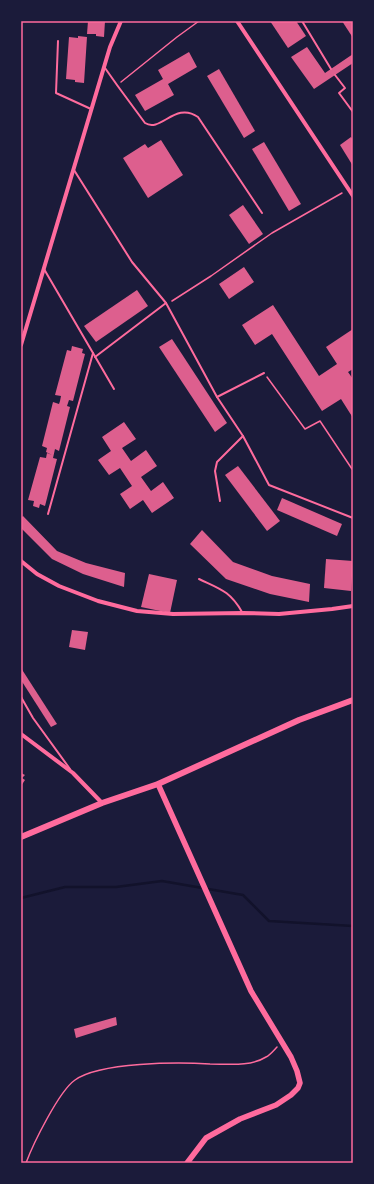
<svg xmlns="http://www.w3.org/2000/svg" width="374" height="1184" font-family="Bitter,serif">
	<rect width="100%" height="100%" fill="#1b1b3a"/>
	<g fill="none" stroke-linecap="round" stroke-linejoin="round">
		<!-- stream -->
		<polyline stroke="#12122b" stroke-width="2.5" points="21,898 65,887 116,887 162,881 243,895 269,921 353,926"/>
	</g>
	<!-- building -->
	<g fill="#dd5f8e">
		<polygon points="88,21 105,21 104,37 96,36 96,34 87,34"/>
		<polygon points="270,21 296,21 306,36 288,48"/>
		<polygon points="342,21 353,21 353,38"/>
		<polygon points="78,36 87,37 84,83 75,82 75,80 66,79 69,37 78,38"/>
		<polygon points="307,47 325,73 353,54 353,63 314,89 291,57"/>
		<polygon points="189,52 197,67 168,84 174,95 145,111 135,95 163,79 158,70"/>
		<polygon points="219,69 255,131 244,138 207,76"/>
		<polygon points="351,137 353,140 353,166 340,145"/>
		<polygon points="161,140 183,175 148,198 123,158 145,144 148,148"/>
		<polygon points="264,142 301,204 289,211 252,149"/>
		<polygon points="243,205 263,234 249,244 229,215"/>
		<polygon points="244,267 254,282 229,299 219,284"/>
		<polygon points="137,290 148,306 96,342 84,326"/>
		<polygon points="273,305 319,376 337,364 326,347 353,329 353,369 348,372 353,379 353,418 341,399 322,411 272,334 255,345 242,325"/>
		<polygon points="172,339 227,423 215,432 159,347"/>
		<polygon points="72,346 83,349 82,353 85,354 73,401 69,400 67,406 70,407 59,451 55,449 53,458 57,459 45,506 40,504 39,508 33,506 34,501 28,500 40,457 46,458 47,453 52,455 46,452 47,448 42,446 53,402 59,404 60,401 61,396 55,395 67,350 71,351"/>
		<polygon points="124,422 136,439 122,448 131,461 146,450 157,466 141,477 151,491 163,482 174,498 152,513 143,500 130,509 120,494 132,486 120,468 109,475 98,460 111,451 102,437"/>
		<polygon points="238,466 280,521 267,531 225,475"/>
		<polygon points="282,498 342,524 337,536 277,510"/>
		<polygon points="23,516 57,551 86,563 125,573 124,587 83,574 52,559 21,528 21,518"/>
		<polygon points="202,530 233,562 272,576 310,584 309,602 270,594 226,579 190,544"/>
		<polygon points="326,559 353,561 351,591 324,588"/>
		<polygon points="149,574 177,580 170,613 141,607"/>
		<polygon points="72,630 88,632 85,650 69,647"/>
		<polygon points="21,668 57,724 51,727 21,680"/>
		<polygon points="21,773 25,775 22,778 25,780 21,786"/>
		<polygon points="116,1017 117,1025 76,1038 74,1029"/>
	</g>
	<g fill="none" stroke-linecap="round" stroke-linejoin="round">
		<!-- path -->
		<g stroke="#ff6b9d" stroke-width="1.5">
			<polyline points="121,82 177,37 199,21"/>
			<polyline points="172,301 211,276 272,233 342,193"/>
			<polyline points="267,377 305,429 320,421 352,469 353,468"/>
			<path d="M 26,1163 C 33,1144 59,1091 75,1080 C 100,1062 178,1062 210,1064 C 228,1064 250,1067 266,1057 C 270,1055 274,1050 277,1047"/>
		</g>
		<!-- service -->
		<g stroke="#ff6b9d" stroke-width="2">
			<polyline points="302,21 331,69"/>
			<polyline points="58,41 56,93 91,109"/>
			<path d="M 105,68 L 117,85 L 145,123 C 161,133 175,101 198,117 L 262,213"/>
			<polyline points="335,75 345,88 339,93 353,112"/>
			<polyline points="74,170 132,262 166,303 217,397 243,436 269,485 353,518"/>
			<polyline points="44,269 114,389"/>
			<polyline points="95,357 166,303"/>
			<polyline points="217,397 264,373"/>
			<polyline points="220,501 215,471 217,462 243,436"/>
			<polyline points="48,514 93,353"/>
			<path d="M 199,579 C 220,589 230,591 242,612"/>
			<polyline points="21,697 33,718 70,769"/>
		</g>
		<!-- minor -->
		<g stroke="#ff6b9d" stroke-width="4">
			<polyline points="237,21 353,196"/>
			<polyline points="21,345 110,47 121,21"/>
			<polyline points="21,561 37,574 59,586 98,601 137,611 173,614 243,613 279,614 332,609 353,606"/>
			<polyline points="21,734 73,773 102,803"/>
		</g>
		<!-- tertiary -->
		<polyline stroke="#ff6b9d" stroke-width="5.5" points="158,784 251,991 291,1057 297,1071 300,1083 298,1088 291,1095 276,1105 240,1119 206,1138 187,1163"/>
		<!-- secondary -->
		<polyline stroke="#ff6b9d" stroke-width="6" points="21,837 102,803 158,784 299,720 353,700"/>
	</g>
	<!-- border -->
	<rect width="374" height="1184" fill="none" stroke="#1b1b3a" stroke-width="44"/>
	<rect x="22" y="22" width="330" height="1140" fill="none" stroke="#ff6b9d" stroke-width="1.5"/>
</svg>
